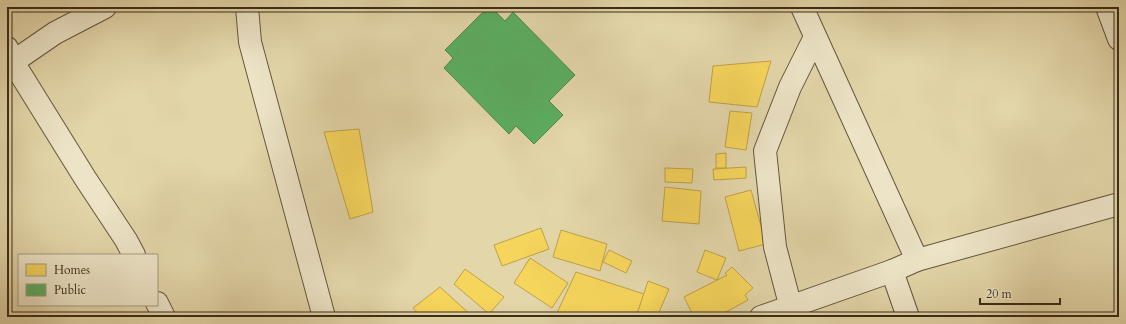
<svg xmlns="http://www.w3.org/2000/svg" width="1126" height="324" font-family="Cardo,serif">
	<rect width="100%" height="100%" fill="#e3d6a9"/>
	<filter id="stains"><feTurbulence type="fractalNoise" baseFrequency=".005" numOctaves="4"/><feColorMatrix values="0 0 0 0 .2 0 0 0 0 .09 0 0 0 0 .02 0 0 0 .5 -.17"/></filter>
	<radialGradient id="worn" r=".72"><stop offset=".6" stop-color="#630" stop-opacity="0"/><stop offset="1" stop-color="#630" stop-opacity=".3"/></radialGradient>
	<!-- homes -->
	<g fill="#f6d55c" stroke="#bea248">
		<polygon points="771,61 757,107 709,102 713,66"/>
		<polygon points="730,111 752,113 746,150 725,147"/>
		<polygon points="359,129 373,212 350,219 324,132"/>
		<polygon points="726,153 726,168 716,168 716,154"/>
		<polygon points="746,167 746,178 714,180 713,169"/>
		<polygon points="665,168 693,169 692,183 665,182"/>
		<polygon points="665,187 701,191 699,224 662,221"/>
		<polygon points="751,190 766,244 739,251 725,197"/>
		<polygon points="541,228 549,249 502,266 494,245"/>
		<polygon points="561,230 607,244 600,271 553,257"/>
		<polygon points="609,250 632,261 626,273 603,262"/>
		<polygon points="705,250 726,258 717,280 697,272"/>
		<polygon points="530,258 568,283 552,308 514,283"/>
		<polygon points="732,267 753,288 745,295 748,300 717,317 694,317 684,297 727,275 725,273"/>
		<polygon points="465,269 504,297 489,314 454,284"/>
		<polygon points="576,272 644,294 636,317 555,317"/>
		<polygon points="648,281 669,289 657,317 636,317"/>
		<polygon points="440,287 473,317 421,317 413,308"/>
	</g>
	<!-- public -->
	<polygon fill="#5aae61" stroke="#50874b" points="488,7 491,7 505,21 513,12 575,75 549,101 563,115 534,144 516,126 509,134 444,68 453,58 445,50"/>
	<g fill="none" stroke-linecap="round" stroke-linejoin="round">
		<defs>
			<g id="minor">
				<polyline points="247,7 250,42 324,317"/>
				<polyline points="802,7 917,260"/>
				<polyline points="1107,7 1119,39"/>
				<polyline points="7,48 13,62 85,178 126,240 134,255"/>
				<polyline points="7,66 55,33 105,7"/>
				<polyline points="892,271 908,317"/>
				<polyline points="157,303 164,317"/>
				<polyline points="791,308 775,247 765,151 790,87 815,37"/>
				<polyline points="761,317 892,271 917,260 1119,204"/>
			</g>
		</defs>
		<!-- minor casing -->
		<use href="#minor" stroke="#64563c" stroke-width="24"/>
		<!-- minor -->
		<use href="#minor" stroke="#ede4c7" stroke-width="22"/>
	</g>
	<!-- margin -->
	<rect width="1126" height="324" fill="none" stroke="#e3d6a9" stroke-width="24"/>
	<rect x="8" y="8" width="1110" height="308" fill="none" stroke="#3a2c18" stroke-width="2"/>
	<rect x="12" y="12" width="1102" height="300" fill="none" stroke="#3a2c18"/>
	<!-- legend -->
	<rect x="18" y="254" width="140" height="52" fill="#ede4c7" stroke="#a59a81"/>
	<rect x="26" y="264" width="20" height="12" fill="#f6d55c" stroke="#a59a81"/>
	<text x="54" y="274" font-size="12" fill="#3a2c18">Homes</text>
	<rect x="26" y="284" width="20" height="12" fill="#5aae61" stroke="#a59a81"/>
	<text x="54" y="294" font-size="12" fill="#3a2c18">Public</text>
	<!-- scale -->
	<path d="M980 298v6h80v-6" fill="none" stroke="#3a2c18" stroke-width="2"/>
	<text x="986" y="298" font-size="12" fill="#3a2c18" stroke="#ede4c7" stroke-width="3" paint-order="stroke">20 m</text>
	<rect width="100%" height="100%" filter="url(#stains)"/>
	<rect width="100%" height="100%" fill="url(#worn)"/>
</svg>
